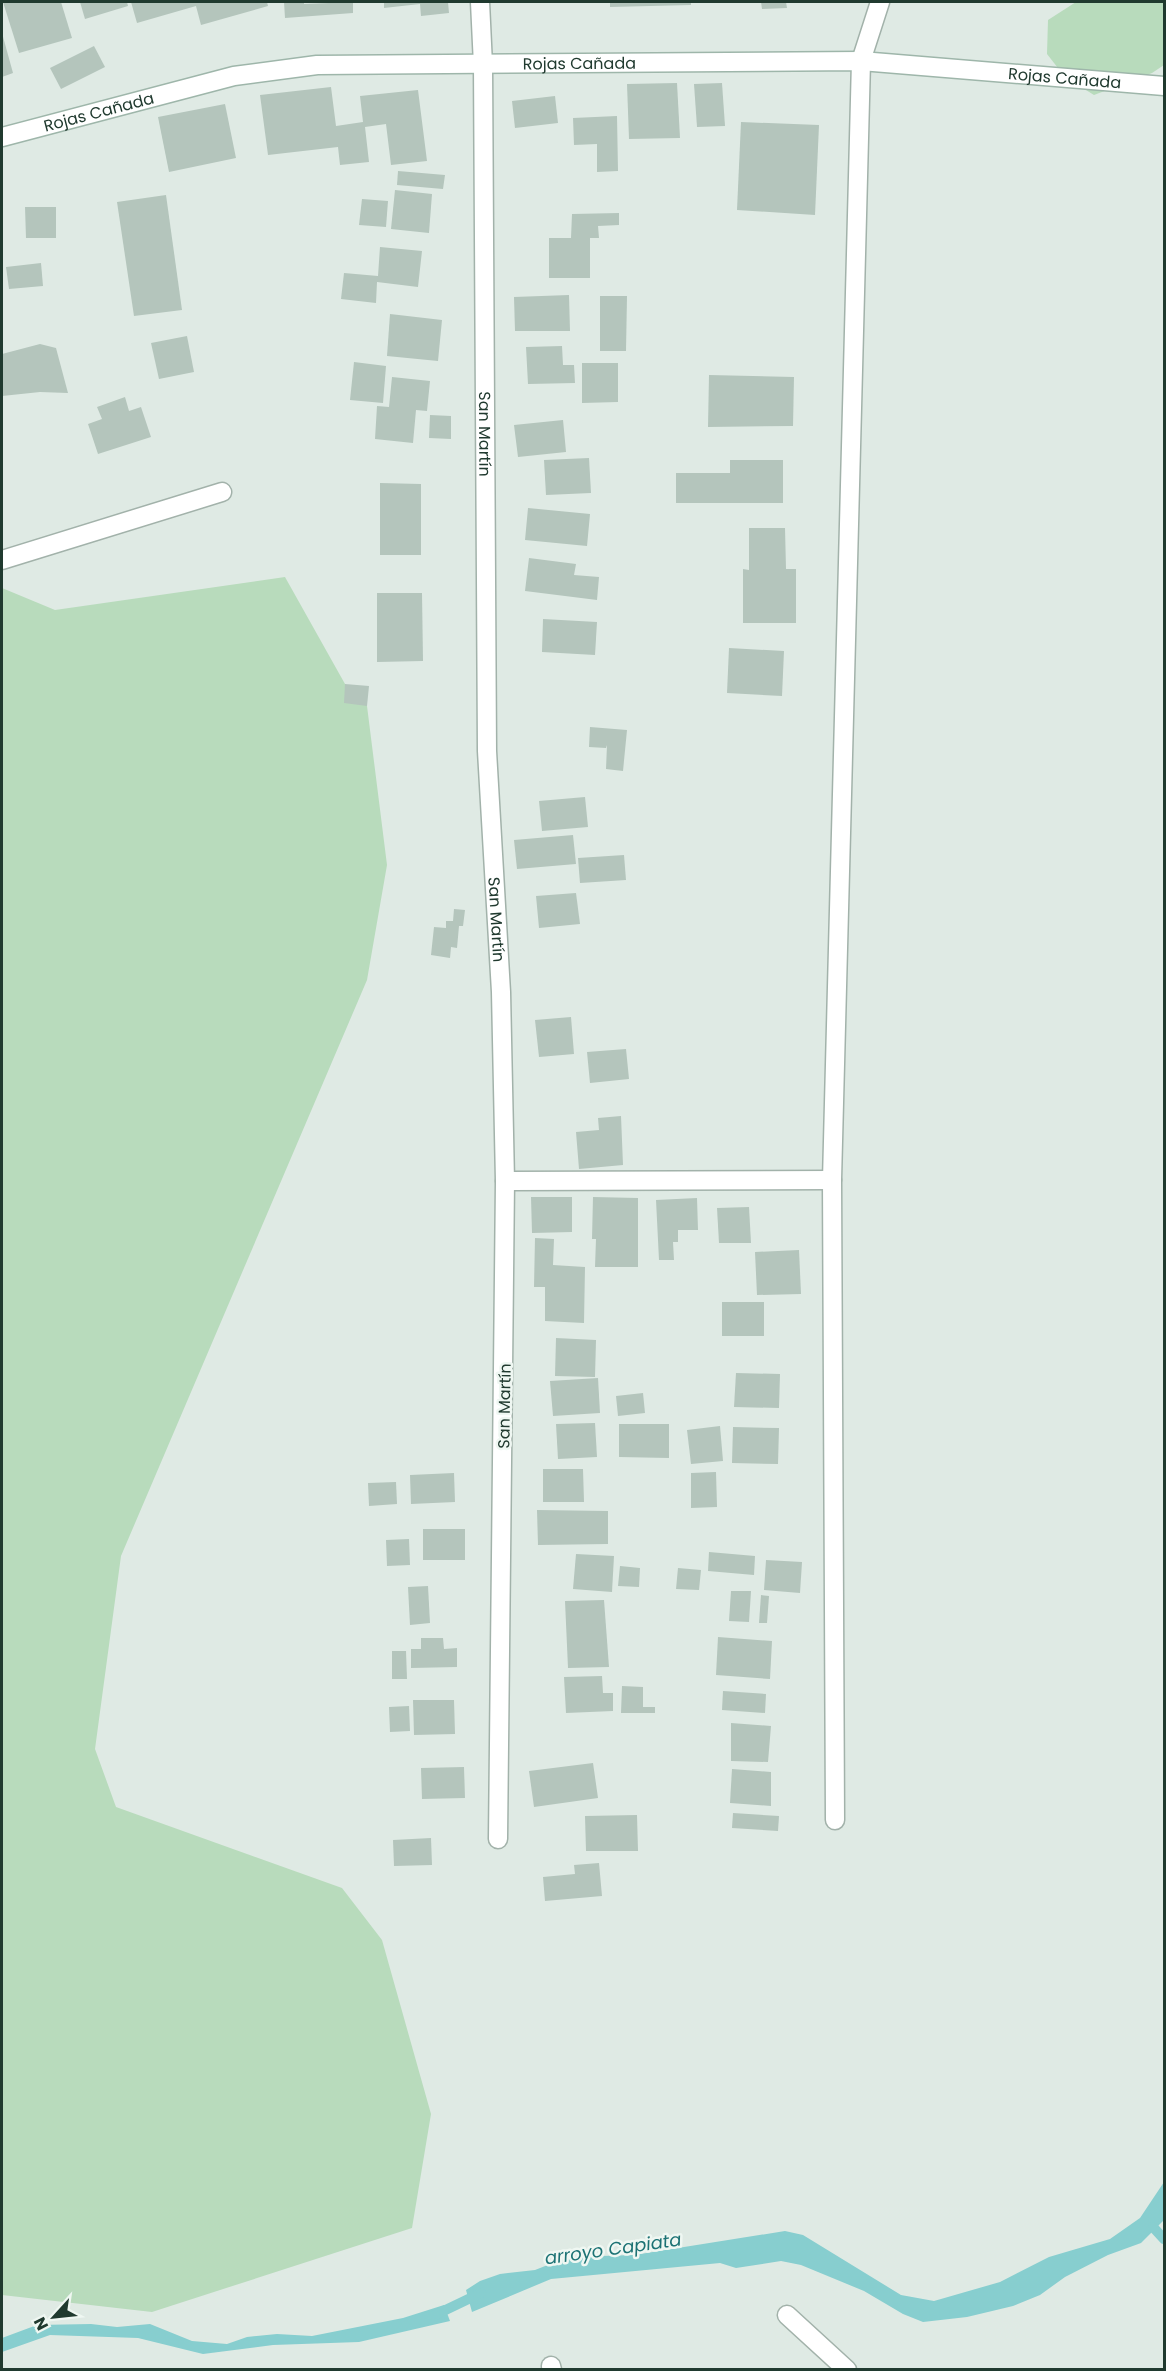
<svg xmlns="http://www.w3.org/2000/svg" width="1166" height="2371" font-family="Poppins,sans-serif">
	<rect width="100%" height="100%" fill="#dfeae4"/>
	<!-- green -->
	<g fill="#b8dbbc">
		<polygon points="1076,2 1164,2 1164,65 1152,73 1094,95 1065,77 1047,54 1048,20"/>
		<polygon points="285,577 345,684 367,706 387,865 367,980 121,1556 95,1749 116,1807 342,1888 382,1940 431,2114 412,2228 152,2312 2,2295 2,588 55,610"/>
	</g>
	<!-- water -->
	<g fill="#87cecf">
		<polygon points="1164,2182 1164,2220 1141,2243 1108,2255 1065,2277 1040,2295 1013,2306 967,2317 923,2322 903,2314 864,2291 801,2265 781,2261 736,2268 720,2263 551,2279 472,2312 466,2290 480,2281 500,2274 535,2270 568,2257 634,2255 785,2231 803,2235 901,2295 934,2301 1000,2282 1049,2257 1110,2239 1140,2218"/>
		<polygon points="444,2305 450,2321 359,2342 273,2345 203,2354 138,2338 50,2335 2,2352 2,2338 37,2325 91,2324 117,2327 150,2324 192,2341 227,2344 247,2337 277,2334 312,2336 403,2318"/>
	</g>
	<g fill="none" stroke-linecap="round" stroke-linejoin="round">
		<!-- stream -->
		<g stroke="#87cecf" stroke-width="10">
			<polyline points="1153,2227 1164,2239"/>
			<polyline points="433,2316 481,2293"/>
		</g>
	</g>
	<!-- building -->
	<g fill="#b4c5bc">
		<polygon points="3,2 61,2 72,38 19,53"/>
		<polygon points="80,2 127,2 128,6 85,19"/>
		<polygon points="131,2 267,2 268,6 201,25 196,6 137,23"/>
		<polygon points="284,2 304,2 304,4 353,2 353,13 285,18"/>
		<polygon points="384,2 448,2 449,13 421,16 420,4 384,8"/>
		<polygon points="610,2 691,2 691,5 610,7"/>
		<polygon points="761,2 786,2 787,8 762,9"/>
		<polygon points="2,33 13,73 2,77"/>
		<polygon points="94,46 105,67 61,89 50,68"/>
		<polygon points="677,83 680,138 629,139 627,84"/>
		<polygon points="722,83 725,126 697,127 694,84"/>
		<polygon points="331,87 336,126 363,122 360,96 418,90 427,161 391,165 386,124 365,127 369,162 340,165 338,147 268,155 260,95"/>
		<polygon points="555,96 558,123 515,128 512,101"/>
		<polygon points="225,104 236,158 169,172 158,117"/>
		<polygon points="617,116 618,171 597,172 597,144 574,145 573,118"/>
		<polygon points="741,122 819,125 815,215 737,210"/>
		<polygon points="398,171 445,175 443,189 397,185"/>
		<polygon points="395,190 432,194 429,233 391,229"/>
		<polygon points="166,195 182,310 134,316 117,202"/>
		<polygon points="362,199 388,201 386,227 359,225"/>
		<polygon points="25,207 56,207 56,238 26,238"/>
		<polygon points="619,213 619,225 598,226 599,238 590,238 590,278 549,278 549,238 571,238 572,214"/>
		<polygon points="380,247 422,251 418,287 377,282 376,303 341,299 344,273 378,276"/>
		<polygon points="41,263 43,286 9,289 6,267"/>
		<polygon points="569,295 570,331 515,331 514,297"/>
		<polygon points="600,296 627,296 626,351 600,351"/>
		<polygon points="390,314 442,320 438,361 387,356"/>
		<polygon points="187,336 194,372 159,379 151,343"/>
		<polygon points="40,344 56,348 68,393 40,392 2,396 2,354"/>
		<polygon points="562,346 563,365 574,365 575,383 528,384 526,347"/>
		<polygon points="354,362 386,366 383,403 350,400"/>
		<polygon points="582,363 618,363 618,402 582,403"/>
		<polygon points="709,375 794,377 793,426 708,427"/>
		<polygon points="392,377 430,381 427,411 416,410 413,443 375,439 377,406 389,407"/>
		<polygon points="125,397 129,411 141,407 151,437 98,454 88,424 102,419 97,407"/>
		<polygon points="430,415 451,416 451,439 429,438"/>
		<polygon points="563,420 566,452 518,457 514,425"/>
		<polygon points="589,458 591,493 546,495 544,460"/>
		<polygon points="730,460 783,460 783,503 676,503 676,473 730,473"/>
		<polygon points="380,483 421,484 421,555 380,555"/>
		<polygon points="528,508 590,514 587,546 525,540"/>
		<polygon points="749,528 785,528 786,569 796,569 796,623 743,623 743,569 749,570"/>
		<polygon points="529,558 576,564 574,575 599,577 597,600 525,591"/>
		<polygon points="377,593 422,593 423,661 377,662"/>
		<polygon points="543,619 597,622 595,655 542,652"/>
		<polygon points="729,648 784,651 782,696 727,693"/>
		<polygon points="345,684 369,686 367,706 344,703"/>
		<polygon points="590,727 627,730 623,771 606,769 607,745 606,748 589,747"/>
		<polygon points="585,797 588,827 542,831 539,801"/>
		<polygon points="573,835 576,864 517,869 514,840"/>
		<polygon points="624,855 626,880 580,883 578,858"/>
		<polygon points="576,893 580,924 539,928 536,896"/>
		<polygon points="454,909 465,910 463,926 459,926 457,948 451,947 450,958 431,955 434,927 446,928 446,921 453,921"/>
		<polygon points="571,1017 574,1054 539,1057 535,1020"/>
		<polygon points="626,1049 629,1079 590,1083 587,1052"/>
		<polygon points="621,1116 623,1165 579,1169 576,1132 599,1130 598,1118"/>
		<polygon points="531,1197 572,1197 572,1232 532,1233"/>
		<polygon points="593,1197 638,1198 638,1267 595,1267 596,1239 592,1239"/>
		<polygon points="697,1198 698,1230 678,1230 678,1242 673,1242 674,1260 659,1260 656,1200"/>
		<polygon points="749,1207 751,1243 719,1243 717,1208"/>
		<polygon points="535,1238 554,1239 553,1265 585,1267 584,1323 545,1321 545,1287 534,1287"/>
		<polygon points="799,1250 801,1294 757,1295 755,1252"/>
		<rect x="722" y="1302" width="42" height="34"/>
		<polygon points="556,1338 596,1340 595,1377 555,1376"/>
		<polygon points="736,1373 780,1374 779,1408 734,1407"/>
		<polygon points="598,1378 600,1413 553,1416 550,1381"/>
		<polygon points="643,1393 645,1413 618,1416 616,1396"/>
		<polygon points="595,1423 597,1457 558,1459 556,1424"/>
		<polygon points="619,1424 669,1424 669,1458 619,1457"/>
		<polygon points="720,1426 723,1461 691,1464 687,1430"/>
		<polygon points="733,1427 779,1428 778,1464 732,1463"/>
		<polygon points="543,1469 583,1469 584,1502 543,1502"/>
		<polygon points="716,1472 717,1507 691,1508 691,1473"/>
		<polygon points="454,1473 455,1502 411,1504 410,1475"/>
		<polygon points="396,1482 397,1504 369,1506 368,1483"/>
		<polygon points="537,1510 608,1511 608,1544 538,1545"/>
		<rect x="423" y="1529" width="42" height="31"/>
		<polygon points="409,1539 410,1565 387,1566 386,1540"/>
		<polygon points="709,1552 755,1556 754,1575 708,1571"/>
		<polygon points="576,1554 614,1556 612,1592 573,1589"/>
		<polygon points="766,1560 802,1562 800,1593 764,1590"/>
		<polygon points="620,1566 640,1568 639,1587 618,1586"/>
		<polygon points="678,1568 701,1570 699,1590 676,1589"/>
		<polygon points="428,1586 430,1623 410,1625 408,1587"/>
		<polygon points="731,1591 751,1591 749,1622 729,1621"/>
		<polygon points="761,1595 769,1596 767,1623 759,1623"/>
		<polygon points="604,1600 609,1667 568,1668 565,1601"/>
		<polygon points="718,1637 772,1641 770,1679 716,1675"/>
		<polygon points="421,1638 443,1638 444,1649 457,1648 457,1667 411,1668 411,1649 421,1649"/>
		<polygon points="392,1651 406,1651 407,1679 392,1679"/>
		<polygon points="602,1676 603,1693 613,1693 613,1711 566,1713 564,1677"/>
		<polygon points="622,1686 643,1687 643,1707 655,1707 655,1713 621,1713"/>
		<polygon points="723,1691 766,1694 765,1713 722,1710"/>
		<polygon points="413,1700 454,1700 455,1734 414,1735"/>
		<polygon points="409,1706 410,1731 390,1732 389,1707"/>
		<polygon points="731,1723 771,1726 768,1762 731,1761"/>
		<polygon points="593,1763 598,1798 534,1807 529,1771"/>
		<polygon points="464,1767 465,1798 422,1799 421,1768"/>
		<polygon points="732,1769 771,1772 771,1806 730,1803"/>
		<polygon points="733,1813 779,1816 778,1831 732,1828"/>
		<polygon points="637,1815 638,1851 586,1851 585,1816"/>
		<polygon points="431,1838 432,1865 394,1866 393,1840"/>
		<polygon points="599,1863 602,1896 545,1901 543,1877 575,1874 574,1865"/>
	</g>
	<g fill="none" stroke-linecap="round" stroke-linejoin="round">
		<defs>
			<polyline id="service" points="861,61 880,2"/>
			<g id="minor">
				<path id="s1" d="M 480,2 L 483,65 L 487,751 L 501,992 L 505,1181 L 498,1839"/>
				<polyline points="2,560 222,492"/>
				<polyline points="505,1181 832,1180"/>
				<polyline points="835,1820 832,1180 861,61"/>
				<polyline points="787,2315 847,2370"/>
				<polyline points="551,2366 552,2370"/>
			</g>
			<g id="secondary">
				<path id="s2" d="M 2,137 L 234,76 L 317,65 L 861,61 L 1164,86"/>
			</g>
		</defs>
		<!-- service casing -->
		<use href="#service" stroke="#a2b2aa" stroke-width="21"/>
		<!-- minor casing -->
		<use href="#minor" stroke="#a2b2aa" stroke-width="21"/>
		<!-- secondary casing -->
		<use href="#secondary" stroke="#9eb6aa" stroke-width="21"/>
		<!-- service -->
		<use href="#service" stroke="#fff" stroke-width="18"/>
		<!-- minor -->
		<use href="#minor" stroke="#fff" stroke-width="18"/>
		<!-- secondary -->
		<use href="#secondary" stroke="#fff" stroke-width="18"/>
	</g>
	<g text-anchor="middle" stroke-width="5" stroke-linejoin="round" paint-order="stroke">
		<!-- street labels -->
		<g font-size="16" fill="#203a2f" stroke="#eff7f2">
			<text dy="6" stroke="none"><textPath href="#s2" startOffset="586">Rojas Cañada</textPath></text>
			<text dy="6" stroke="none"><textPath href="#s2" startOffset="1072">Rojas Cañada</textPath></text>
			<text dy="6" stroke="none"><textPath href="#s2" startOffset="100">Rojas Cañada</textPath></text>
			<text dy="6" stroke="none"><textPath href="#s1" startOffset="432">San Martín</textPath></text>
			<text dy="6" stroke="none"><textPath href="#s1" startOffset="918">San Martín</textPath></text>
			<text transform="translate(504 1406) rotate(-89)" y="6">San Martín</text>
		</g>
		<!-- water labels -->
		<g font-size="18" font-style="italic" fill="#1c7274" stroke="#eff7f2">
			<text transform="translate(613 2249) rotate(-8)" y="6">arroyo Capiata</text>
		</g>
	</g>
	<!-- border -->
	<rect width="1166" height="2371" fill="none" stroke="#203a2f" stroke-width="6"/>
	<!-- north arrow -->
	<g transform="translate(54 2317) rotate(243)" stroke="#eff7f2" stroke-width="4.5" paint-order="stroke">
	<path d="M0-4.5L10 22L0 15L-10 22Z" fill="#203a2f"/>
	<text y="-9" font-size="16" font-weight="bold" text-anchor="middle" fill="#203a2f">N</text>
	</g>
</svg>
